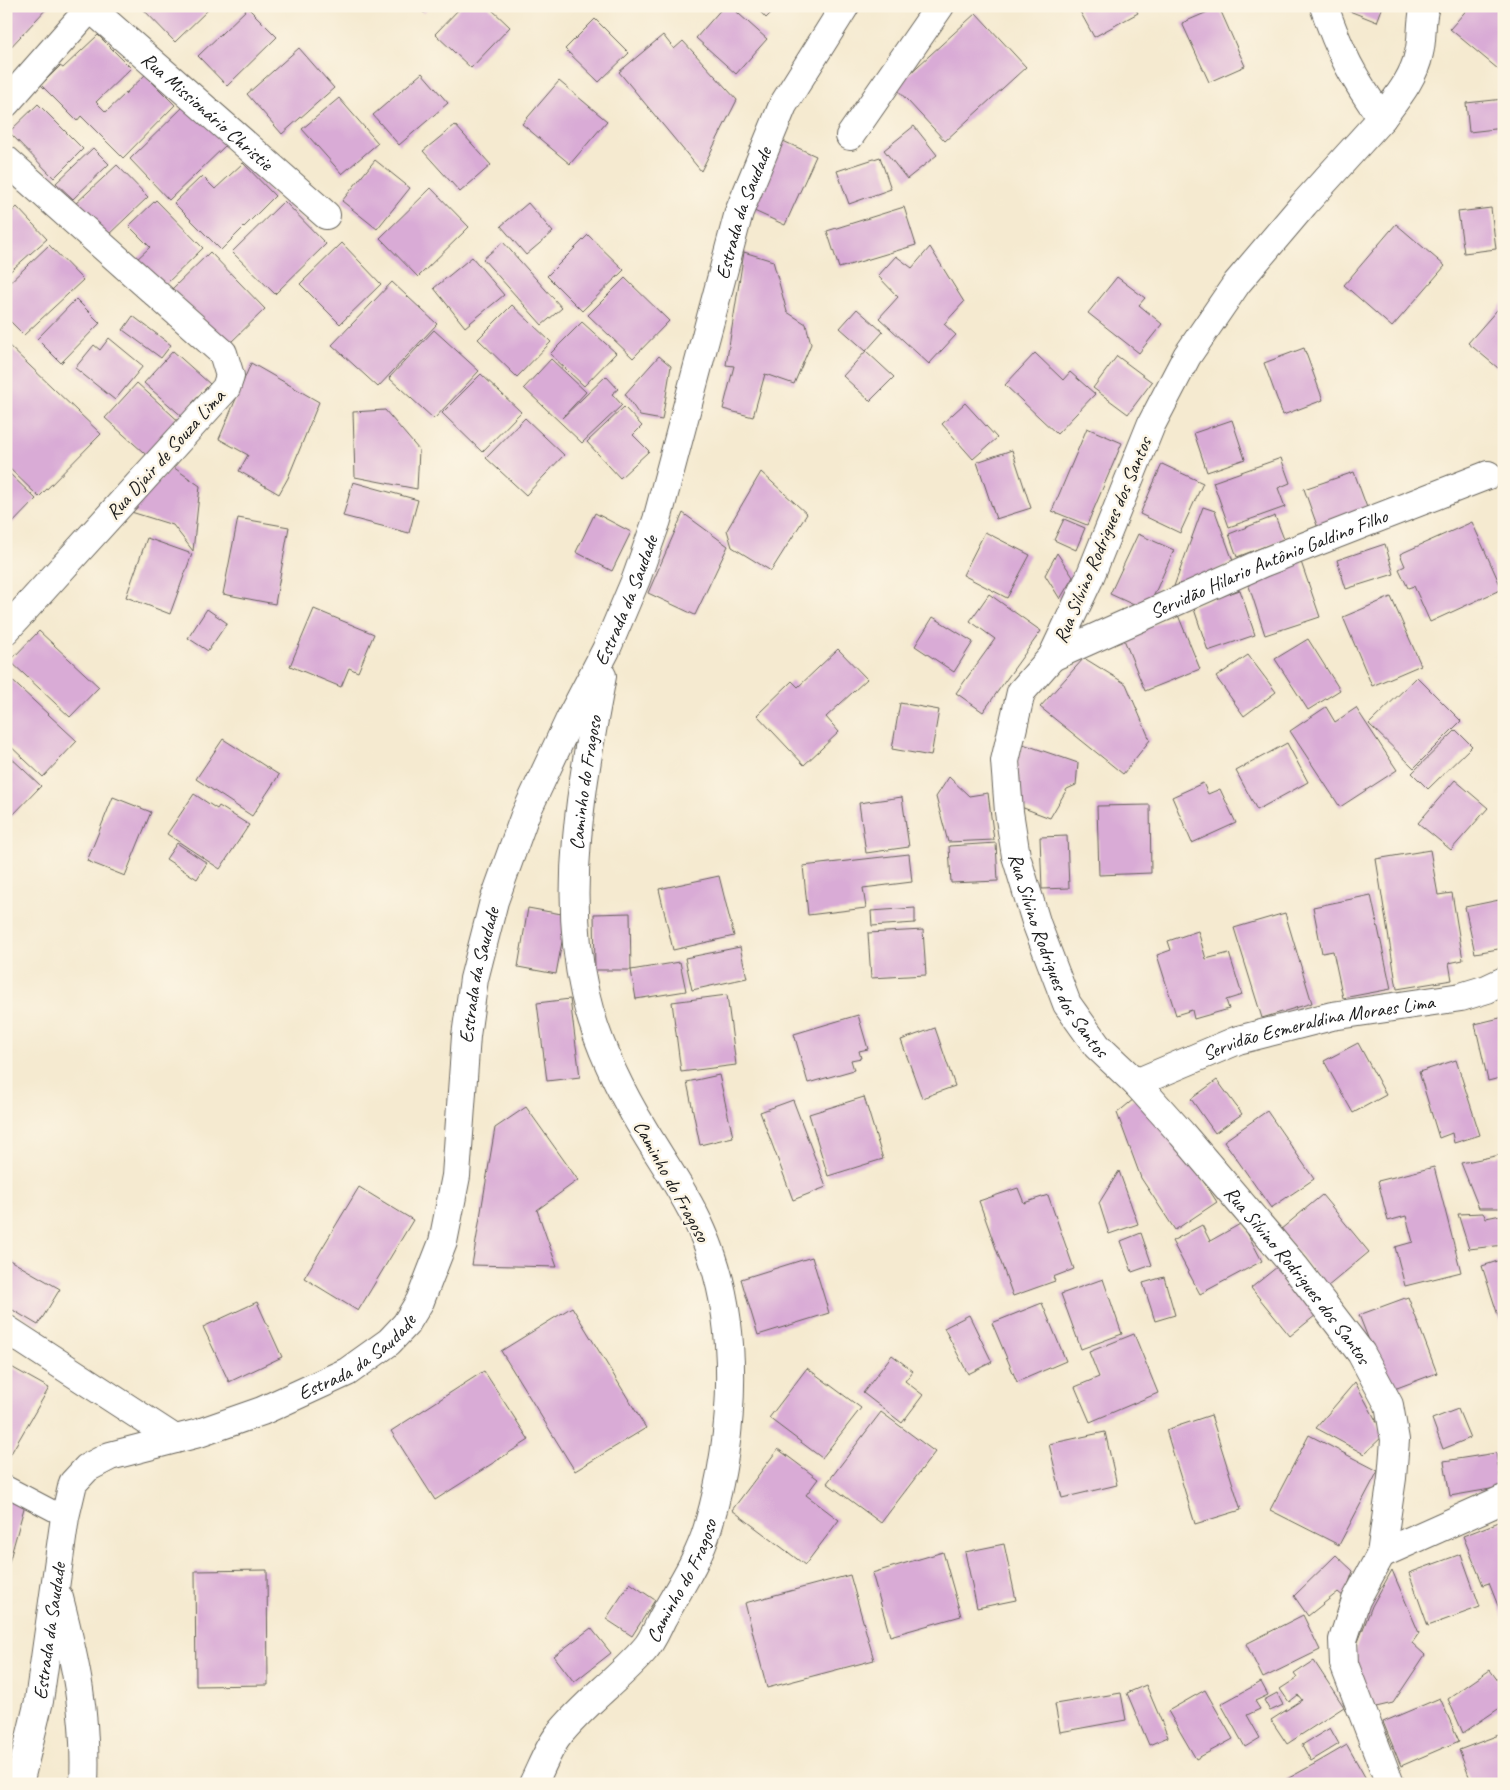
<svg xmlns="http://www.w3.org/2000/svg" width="1510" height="1790" font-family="Caveat,sans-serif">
	<rect width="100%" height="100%" fill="#fcf5e5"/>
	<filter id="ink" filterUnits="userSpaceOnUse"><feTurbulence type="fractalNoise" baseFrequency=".02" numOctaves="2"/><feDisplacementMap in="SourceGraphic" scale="10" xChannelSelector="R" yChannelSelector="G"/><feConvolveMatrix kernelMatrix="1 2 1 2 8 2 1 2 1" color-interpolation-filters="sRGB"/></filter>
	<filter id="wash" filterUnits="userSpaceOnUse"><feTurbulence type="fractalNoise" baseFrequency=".0096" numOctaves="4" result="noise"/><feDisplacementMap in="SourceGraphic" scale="20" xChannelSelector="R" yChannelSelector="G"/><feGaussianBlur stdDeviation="1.12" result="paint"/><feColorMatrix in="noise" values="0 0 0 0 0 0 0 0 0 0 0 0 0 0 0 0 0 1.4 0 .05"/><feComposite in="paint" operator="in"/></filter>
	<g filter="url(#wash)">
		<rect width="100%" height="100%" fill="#f5ead0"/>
		<g id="blocks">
			<!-- building -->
			<g fill="#d9abd6">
				<polygon points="6,6 49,6 6,52"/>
				<polygon points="140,6 212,6 175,42"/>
				<polygon points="417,6 430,6 424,13"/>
				<polygon points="462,6 488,6 510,27 471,68 435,34"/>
				<polygon points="724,6 730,6 767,39 736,74 696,38"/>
				<polygon points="755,6 778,6 766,18"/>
				<polygon points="1077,6 1134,6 1138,13 1094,37"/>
				<polygon points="1349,6 1383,6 1377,22 1347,10"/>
				<polygon points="1470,6 1504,6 1504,74 1450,29"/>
				<polygon points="1219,7 1245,66 1209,82 1182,23"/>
				<polygon points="248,8 277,37 227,86 198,56"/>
				<polygon points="976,13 1026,67 945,141 895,87"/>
				<polygon points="595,19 629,53 599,82 565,49"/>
				<polygon points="98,35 131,68 96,102 106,112 145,75 175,105 123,158 81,116 77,121 41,85 60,66 63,68"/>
				<polygon points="663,35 674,49 683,41 737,100 701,171 619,72"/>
				<polygon points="299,48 334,88 282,134 247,94"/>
				<polygon points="422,73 448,103 399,145 373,115"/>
				<polygon points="559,81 607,121 570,164 522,124"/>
				<polygon points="339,98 378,143 342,174 302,129"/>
				<polygon points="1504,99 1504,128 1469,132 1466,103"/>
				<polygon points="38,104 83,149 54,178 9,132"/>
				<polygon points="186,104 226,145 169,200 130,159"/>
				<polygon points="455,125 491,165 460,192 423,151"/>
				<polygon points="914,126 937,155 907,179 884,150"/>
				<polygon points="783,141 816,156 785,225 752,210"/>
				<polygon points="93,148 109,164 73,199 56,183"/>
				<polygon points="880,157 891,189 849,204 837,171"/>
				<polygon points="375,160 410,188 377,229 342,201"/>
				<polygon points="243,163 275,196 221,250 174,203 202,176 215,189"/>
				<polygon points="117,165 148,197 106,237 74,205"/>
				<polygon points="431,188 469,227 418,277 380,238"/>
				<polygon points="156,200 203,248 162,288 135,261 150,247 129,226"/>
				<polygon points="284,201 326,244 275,294 232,252"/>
				<polygon points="528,203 553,232 526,255 501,226"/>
				<polygon points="17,207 47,239 6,275 6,217"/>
				<polygon points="904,207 916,245 839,268 827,231"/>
				<polygon points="1491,208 1496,249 1464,253 1458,212"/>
				<polygon points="1396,224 1445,266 1392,327 1344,285"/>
				<polygon points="588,235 624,270 582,311 547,276"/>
				<polygon points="503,242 562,308 542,325 483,259"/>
				<polygon points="342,243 381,284 340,324 300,284"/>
				<polygon points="49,245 83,280 24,335 6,317 6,286"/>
				<polygon points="930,247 964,302 944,324 956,335 929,364 879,318 898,297 878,276 896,256 912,268"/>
				<polygon points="210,252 265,309 228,345 172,289"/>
				<polygon points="744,252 773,261 787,312 806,324 811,344 794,384 765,374 753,417 723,409 734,366 726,365"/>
				<polygon points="472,257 504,295 465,327 434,288"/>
				<polygon points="1117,277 1145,298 1139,305 1162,324 1139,353 1088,313"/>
				<polygon points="625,278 669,321 633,358 588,315"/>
				<polygon points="392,282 437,324 378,387 332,345"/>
				<polygon points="76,299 100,323 61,363 37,339"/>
				<polygon points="1504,302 1504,362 1498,368 1468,343"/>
				<polygon points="512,305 551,342 517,377 478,339"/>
				<polygon points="857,309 883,332 866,351 840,328"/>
				<polygon points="133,316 171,345 161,358 123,330"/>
				<polygon points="582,322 616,353 584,386 550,354"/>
				<polygon points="434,330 479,371 434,419 389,378"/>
				<polygon points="109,338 143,366 115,400 75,368 94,345 100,350"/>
				<polygon points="6,343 101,434 39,497 6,465"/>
				<polygon points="1304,348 1323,400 1283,415 1264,363"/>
				<polygon points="173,351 210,384 192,403 196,406 185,419 144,383"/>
				<polygon points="866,351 894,377 870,401 843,376"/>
				<polygon points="1035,353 1063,380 1070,372 1095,394 1057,434 1005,385"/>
				<polygon points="659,356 671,366 662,420 640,416 625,394"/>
				<polygon points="1117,356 1152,382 1128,414 1093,388"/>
				<polygon points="551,359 586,392 562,418 606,376 618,389 612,394 622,405 582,443 524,388"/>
				<polygon points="251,363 319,402 288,478 279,494 239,471 248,455 219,439"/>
				<polygon points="481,374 521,412 482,452 442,413"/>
				<polygon points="137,383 184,426 152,460 105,418"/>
				<polygon points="965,403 997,438 973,459 942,424"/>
				<polygon points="624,407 642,426 633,435 649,451 620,478 587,442"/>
				<polygon points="385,410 419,450 417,489 355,477 353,412"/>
				<polygon points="525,418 564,455 526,495 486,458"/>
				<polygon points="1232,420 1245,459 1207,472 1194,433"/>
				<polygon points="1087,428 1122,443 1087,525 1052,511"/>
				<polygon points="1012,450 1031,508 996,519 977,462"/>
				<polygon points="1281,458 1290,483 1278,488 1285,507 1229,527 1213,482"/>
				<polygon points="1162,464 1203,483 1180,533 1140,514"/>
				<polygon points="173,467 200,486 193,551 173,525 128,511"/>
				<polygon points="6,470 36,499 6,530"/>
				<polygon points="761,472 807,514 771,571 732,547 727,530"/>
				<polygon points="1354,472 1369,513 1319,531 1304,489"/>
				<polygon points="353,482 418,500 409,533 343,516"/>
				<polygon points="1203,507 1215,511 1233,561 1178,592 1173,589"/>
				<polygon points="595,513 631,532 612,571 576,552"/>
				<polygon points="683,513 728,546 695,615 648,593"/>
				<polygon points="1275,516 1284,539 1237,557 1229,534"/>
				<polygon points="238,518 289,527 275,604 223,594"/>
				<polygon points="1064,519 1085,528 1076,550 1054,540"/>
				<polygon points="1472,522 1502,589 1430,622 1414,586 1408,588 1399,569 1405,566 1400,554"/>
				<polygon points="985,532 1030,555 1007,598 963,575"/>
				<polygon points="1138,534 1174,550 1147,611 1110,594"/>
				<polygon points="147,538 192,554 170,614 126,597"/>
				<polygon points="1385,544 1394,574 1346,589 1337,560"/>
				<polygon points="1057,553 1073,577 1060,599 1045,575"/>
				<polygon points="1299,556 1320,617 1265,635 1245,574"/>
				<polygon points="1240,590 1255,635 1208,651 1193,606"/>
				<polygon points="989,594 1041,631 983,712 956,693 995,639 970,621"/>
				<polygon points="1391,597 1421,665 1372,686 1343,617"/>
				<polygon points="207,609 227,623 208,651 188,638"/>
				<polygon points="314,609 374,634 358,672 349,668 341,687 290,666"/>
				<polygon points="1178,615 1200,669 1145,691 1123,637"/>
				<polygon points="933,617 973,642 954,672 915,646"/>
				<polygon points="39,631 99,687 70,717 10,661"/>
				<polygon points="1308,639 1340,690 1308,710 1275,659"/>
				<polygon points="838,649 867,679 826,717 839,732 804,765 757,715 792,681 798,687"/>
				<polygon points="1248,655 1276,692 1244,716 1216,677"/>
				<polygon points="1084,658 1126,684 1150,740 1123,774 1040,707"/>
				<polygon points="6,675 77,741 43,777 6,742"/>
				<polygon points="1417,677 1461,721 1414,768 1369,724"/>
				<polygon points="900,703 939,710 931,756 892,749"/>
				<polygon points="1326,707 1335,722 1356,708 1397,770 1340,807 1290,731"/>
				<polygon points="1456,730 1472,746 1428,789 1412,773"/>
				<polygon points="223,739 279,775 252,816 196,779"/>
				<polygon points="1287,743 1308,782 1257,810 1236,771"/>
				<polygon points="1023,744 1078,763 1076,785 1067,789 1050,818 1013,804 1015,764"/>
				<polygon points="6,753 41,786 9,819 6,817"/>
				<polygon points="949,777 969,796 988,793 994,840 948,842 936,797"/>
				<polygon points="1455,780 1488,808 1451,850 1418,823"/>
				<polygon points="1203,783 1208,794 1220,789 1236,823 1192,843 1172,797"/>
				<polygon points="194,794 217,809 219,806 249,825 220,869 167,834"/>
				<polygon points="113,797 151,812 125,876 87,861"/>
				<polygon points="902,797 909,847 866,853 859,803"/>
				<polygon points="1150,805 1151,873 1099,875 1097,806"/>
				<polygon points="1067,836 1069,888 1042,889 1040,837"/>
				<polygon points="177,843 207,863 197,879 166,859"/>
				<polygon points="996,843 998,881 951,883 949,846"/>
				<polygon points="1430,850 1438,895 1452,893 1463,960 1449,963 1452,980 1397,989 1376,859"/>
				<polygon points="909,854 912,882 863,888 866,908 808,915 803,866"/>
				<polygon points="719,876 734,936 673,950 659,889"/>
				<polygon points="1371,895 1391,989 1343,998 1333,951 1322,953 1313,907"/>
				<polygon points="1504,899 1504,948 1475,953 1465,907"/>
				<polygon points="528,908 567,915 556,974 518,967"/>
				<polygon points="915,908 915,923 872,926 871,911"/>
				<polygon points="630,913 631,970 680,962 686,991 636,999 631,970 595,970 594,914"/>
				<polygon points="1285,913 1312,1003 1262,1018 1234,928"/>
				<polygon points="923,930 926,975 871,978 868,933"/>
				<polygon points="1198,931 1206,959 1229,953 1242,995 1226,1000 1229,1009 1194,1019 1192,1010 1176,1015 1157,955 1171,950 1168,941"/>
				<polygon points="740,947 747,978 692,990 685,958"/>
				<polygon points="727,995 736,1065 681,1072 672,1002"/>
				<polygon points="570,999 580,1077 547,1081 537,1003"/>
				<polygon points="858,1015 868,1049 859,1051 861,1058 851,1060 854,1070 808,1083 794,1034"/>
				<polygon points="1504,1017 1504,1077 1488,1081 1475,1024"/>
				<polygon points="935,1028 955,1086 922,1098 901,1040"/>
				<polygon points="1358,1043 1386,1095 1353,1113 1324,1061"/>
				<polygon points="1456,1060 1480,1135 1454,1143 1452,1133 1439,1138 1419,1072"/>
				<polygon points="719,1075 733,1137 700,1145 687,1082"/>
				<polygon points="1217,1080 1242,1114 1215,1133 1191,1099"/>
				<polygon points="1140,1094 1183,1150 1217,1202 1175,1230 1141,1178 1117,1113"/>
				<polygon points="864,1097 883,1159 828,1176 809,1114"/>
				<polygon points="793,1100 826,1187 793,1200 760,1112"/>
				<polygon points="526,1107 578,1180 537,1210 557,1267 472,1265 495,1128"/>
				<polygon points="1267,1111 1314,1179 1271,1208 1224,1141"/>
				<polygon points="1500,1155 1504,1165 1504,1208 1479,1208 1461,1163"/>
				<polygon points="1434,1167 1461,1272 1405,1286 1395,1247 1413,1242 1406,1216 1388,1221 1378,1181"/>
				<polygon points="1119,1171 1138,1224 1109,1234 1099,1203"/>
				<polygon points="359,1187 413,1220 358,1311 304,1278"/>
				<polygon points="1018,1188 1024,1203 1048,1195 1074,1269 1053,1277 1055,1281 1013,1296 979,1201"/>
				<polygon points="1322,1195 1369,1252 1327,1287 1280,1230"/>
				<polygon points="1483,1213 1486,1218 1501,1215 1504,1223 1504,1245 1469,1249 1458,1214"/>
				<polygon points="1242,1223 1262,1261 1200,1294 1172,1241 1202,1225 1210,1241"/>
				<polygon points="1141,1233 1152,1265 1132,1272 1121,1241"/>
				<polygon points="812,1257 829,1313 758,1335 741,1279"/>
				<polygon points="6,1258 60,1289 38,1325 6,1306"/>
				<polygon points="1504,1259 1504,1331 1503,1331 1482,1266"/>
				<polygon points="1277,1267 1316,1315 1290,1336 1251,1288"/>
				<polygon points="1164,1277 1175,1315 1155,1321 1143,1283"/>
				<polygon points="1103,1279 1122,1334 1081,1349 1061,1294"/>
				<polygon points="1408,1297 1437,1373 1389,1391 1359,1315"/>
				<polygon points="257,1302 282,1357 229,1382 203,1327"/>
				<polygon points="1042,1303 1066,1361 1017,1382 992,1323"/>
				<polygon points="572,1307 646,1428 575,1471 501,1351"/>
				<polygon points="969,1315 992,1362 968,1374 944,1328"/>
				<polygon points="1134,1334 1158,1393 1090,1422 1075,1387 1099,1377 1089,1352"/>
				<polygon points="892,1355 913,1371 905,1381 923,1395 902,1423 863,1393"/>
				<polygon points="6,1364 49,1388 6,1462"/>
				<polygon points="807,1368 861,1408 822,1458 769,1418"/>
				<polygon points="484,1371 529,1440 435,1500 391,1431"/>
				<polygon points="1355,1382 1384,1435 1364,1454 1316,1428"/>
				<polygon points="1458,1409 1470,1438 1443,1449 1432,1419"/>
				<polygon points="881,1412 935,1452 881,1523 827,1483"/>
				<polygon points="1211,1415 1241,1510 1195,1524 1166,1430"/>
				<polygon points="1105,1432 1117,1485 1062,1498 1049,1444"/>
				<polygon points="1309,1435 1378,1471 1339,1545 1270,1510"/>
				<polygon points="778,1449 818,1479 806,1495 839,1520 805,1565 732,1510"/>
				<polygon points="1496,1453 1502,1487 1450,1496 1444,1461"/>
				<polygon points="6,1496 26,1501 8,1566 6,1566"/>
				<polygon points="1504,1520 1504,1621 1489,1583 1483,1585 1463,1536"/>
				<polygon points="1004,1544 1016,1600 977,1608 965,1552"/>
				<polygon points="943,1552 961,1616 890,1636 872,1573"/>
				<polygon points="1461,1554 1480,1607 1428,1626 1409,1573"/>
				<polygon points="1336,1555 1353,1571 1344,1597 1338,1592 1308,1616 1294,1596"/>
				<polygon points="267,1570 268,1685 196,1686 195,1571"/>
				<polygon points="1392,1570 1419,1633 1412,1643 1425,1655 1393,1703 1376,1707 1351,1660 1372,1606"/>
				<polygon points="850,1575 874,1660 767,1688 745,1603"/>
				<polygon points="630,1583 655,1600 632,1636 606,1619"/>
				<polygon points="1303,1615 1320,1650 1263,1678 1246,1644"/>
				<polygon points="591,1628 611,1653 574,1682 554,1656"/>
				<polygon points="1314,1661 1344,1707 1287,1744 1271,1720 1302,1700 1298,1695 1289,1702 1280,1689 1297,1678 1294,1674"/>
				<polygon points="1490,1670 1504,1689 1504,1705 1463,1733 1448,1699"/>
				<polygon points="1261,1682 1268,1695 1255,1701 1260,1709 1247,1715 1260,1738 1245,1747 1221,1704"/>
				<polygon points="1146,1685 1168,1737 1149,1745 1127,1693"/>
				<polygon points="1205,1690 1233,1739 1196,1759 1168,1711"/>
				<polygon points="1121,1693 1126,1720 1060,1732 1055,1704"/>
				<polygon points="1277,1693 1283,1705 1270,1711 1264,1700"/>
				<polygon points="1440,1698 1459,1741 1401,1766 1383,1722"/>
				<polygon points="1330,1728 1339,1744 1311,1761 1302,1745"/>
				<polygon points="1504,1733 1504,1784 1472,1784 1459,1750"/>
				<polygon points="1347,1745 1369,1784 1278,1784 1318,1762"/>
			</g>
		</g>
	</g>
	<g filter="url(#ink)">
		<use href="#blocks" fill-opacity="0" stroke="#68645b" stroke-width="1"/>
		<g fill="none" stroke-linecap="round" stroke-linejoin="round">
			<defs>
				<polyline id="service" points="6,1486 65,1517"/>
				<g id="minor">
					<path id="s1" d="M 88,6 L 326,215"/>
					<path d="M 1324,6 C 1339,51 1354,80 1382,118 C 1397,98 1414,78 1419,53 C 1423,38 1420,22 1425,6"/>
					<polyline points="6,103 90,8"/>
					<path id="s2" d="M 1382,118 L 1304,204 L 1237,283 L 1187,356 L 1151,425 L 1089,579 L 1052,657 L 1021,692 L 1005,761 L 1009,812 L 1016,856 L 1037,925 L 1067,1004 L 1097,1046 L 1136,1083 L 1182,1134 L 1295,1267 L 1361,1353 L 1389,1405 L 1395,1440 L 1392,1478 L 1381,1554 L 1356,1600 L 1343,1640 L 1344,1664 L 1390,1784"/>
					<polyline points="850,136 940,6"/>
					<polyline points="6,160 223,353 230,376 226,388 6,630"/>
					<path id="s3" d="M 1052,657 L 1262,563 L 1488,475"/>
					<path id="s4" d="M 1136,1083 L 1238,1040 L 1332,1016 L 1461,997 L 1487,989 L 1504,981"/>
					<polyline points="6,1329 175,1439"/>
					<polyline points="1381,1554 1504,1499"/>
					<path d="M 59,1598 C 76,1664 87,1715 84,1784"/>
					<path id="s5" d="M 19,1784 L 39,1701 L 65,1517 L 73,1483 L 87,1468 L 110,1456 L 199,1433 L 262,1411 L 347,1372 L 389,1342 L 406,1324 L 420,1301 L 443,1242 L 456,1176 L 466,1036 L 474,979 L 494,901 L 525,815 L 570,719 L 606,650 L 636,579 L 657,520 L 739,212 L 783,105 L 845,6"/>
					<path id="s6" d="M 533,1784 C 541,1768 548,1749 558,1736 C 583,1704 618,1680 644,1650 C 652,1642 657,1629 662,1619 C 678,1590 699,1559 708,1527 C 735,1436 742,1319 702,1231 C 687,1196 664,1164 645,1132 C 619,1089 596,1042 585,994 C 561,890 583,778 602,676"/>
				</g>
			</defs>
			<!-- service casing -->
			<use href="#service" stroke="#68645b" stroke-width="22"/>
			<!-- minor casing -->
			<use href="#minor" stroke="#68645b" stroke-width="30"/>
			<!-- service -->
			<use href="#service" stroke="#fff" stroke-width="20"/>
			<!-- minor -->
			<use href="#minor" stroke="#fff" stroke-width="28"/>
		</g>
	</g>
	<g text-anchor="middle" stroke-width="5" stroke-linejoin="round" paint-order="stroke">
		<!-- street labels -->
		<g font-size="20" fill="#1c1c1c" stroke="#fcf5e5">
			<text dy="7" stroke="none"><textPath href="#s1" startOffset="159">Rua Missionário Christie</textPath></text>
			<text dy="7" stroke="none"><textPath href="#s5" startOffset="1851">Estrada da Saudade</textPath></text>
			<text transform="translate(165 454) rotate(-48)" y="7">Rua Djair de Souza Lima</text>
			<text transform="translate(1102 540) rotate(-67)" y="7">Rua Silvino Rodrigues dos Santos</text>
			<text dy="7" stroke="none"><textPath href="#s3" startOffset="236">Servidão Hilario Antônio Galdino Filho</textPath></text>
			<text dy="7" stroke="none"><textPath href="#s5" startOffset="1446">Estrada da Saudade</textPath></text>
			<text dy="7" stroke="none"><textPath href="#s6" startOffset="1095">Caminho do Fragoso</textPath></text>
			<text dy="7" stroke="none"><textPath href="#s2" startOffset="960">Rua Silvino Rodrigues dos Santos</textPath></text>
			<text dy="7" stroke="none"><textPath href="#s5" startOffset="1041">Estrada da Saudade</textPath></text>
			<text dy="7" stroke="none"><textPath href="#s4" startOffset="192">Servidão Esmeraldina Moraes Lima</textPath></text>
			<text transform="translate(672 1181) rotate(61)" y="7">Caminho do Fragoso</text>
			<text dy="7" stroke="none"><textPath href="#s2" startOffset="1365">Rua Silvino Rodrigues dos Santos</textPath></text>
			<text dy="7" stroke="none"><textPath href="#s5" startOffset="621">Estrada da Saudade</textPath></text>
			<text dy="7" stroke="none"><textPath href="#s6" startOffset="255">Caminho do Fragoso</textPath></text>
			<text dy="7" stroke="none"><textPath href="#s5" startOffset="156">Estrada da Saudade</textPath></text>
		</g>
	</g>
	<!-- margin -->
	<rect width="1510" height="1790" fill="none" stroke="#fcf5e5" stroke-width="25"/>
</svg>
